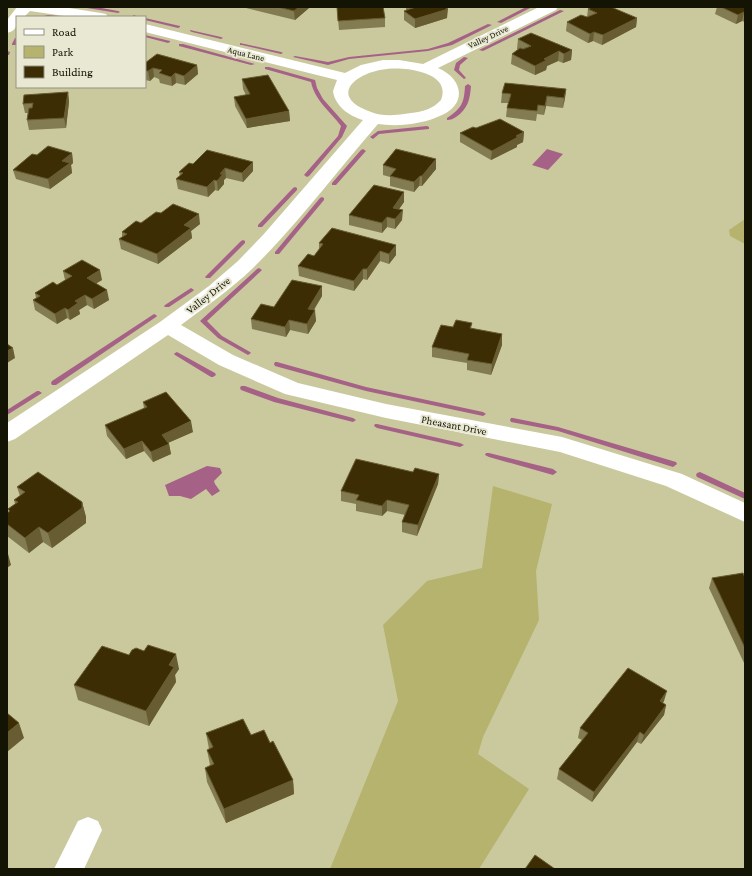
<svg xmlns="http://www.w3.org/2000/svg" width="752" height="876" font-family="'Crimson Pro',serif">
	<rect width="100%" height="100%" fill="#cac99e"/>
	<!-- green -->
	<g fill="#b6b36e">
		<polygon points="745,219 745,244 730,236 729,230"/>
		<polygon points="493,486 552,504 536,571 539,620 483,737 478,754 529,789 479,869 330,869 398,701 383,625 427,581 482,568"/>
	</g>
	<!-- water -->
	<g fill="#a56286">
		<polygon points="547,149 563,154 548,170 532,165"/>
		<polygon points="207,466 220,468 222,473 214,481 215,484 220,491 212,496 206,489 191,499 180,496 169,496 165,485"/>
	</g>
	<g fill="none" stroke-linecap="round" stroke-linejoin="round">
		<!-- stream -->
		<g fill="#a56286" fill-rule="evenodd">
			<polygon points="85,7 96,7 118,11 120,12 118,13 87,8"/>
			<polygon points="526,7 532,7 501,23 497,22"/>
			<polygon points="560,10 564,11 483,51 479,50"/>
			<polygon points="48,15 59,16 61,17 39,17"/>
			<polygon points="133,15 141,17 133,17"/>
			<polygon points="145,18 180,26 180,27 178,28 145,20"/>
			<polygon points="488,24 492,25 452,45 428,51 349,59 328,65 293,57 295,56 328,62 349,57 428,49 448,43"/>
			<polygon points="190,30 221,37 223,38 221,39 192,32 190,31"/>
			<polygon points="145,35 170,41 170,42 168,43 145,37"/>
			<polygon points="15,38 17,38 17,43 16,45 12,45 12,44"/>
			<polygon points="240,43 281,52 283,53 281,54 242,45 240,45"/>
			<polygon points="179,44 183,44 255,64 251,65 179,46"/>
			<polygon points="7,51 10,52 9,55 7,55"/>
			<polygon points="464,57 468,58 460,65 459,70 466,78 464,79 454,70 456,63"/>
			<path d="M 265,67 L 269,67 L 315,80 L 317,88 L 323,99 L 347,126 L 342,137 L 309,176 L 307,177 L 304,175 L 338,136 L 341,126 C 330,111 315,101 311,82 L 265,69 Z"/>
			<path d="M 468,84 L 471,86 C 470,99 468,109 456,117 C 453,119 451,120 447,120 L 447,118 C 462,108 464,103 465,86 Z"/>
			<polygon points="427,126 429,127 429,129 379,134 373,139 370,137 378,131"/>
			<polygon points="363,149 366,151 365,152 336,185 332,185 332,183 361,150"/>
			<polygon points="295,187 297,188 297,190 262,227 258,227 258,225 293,188"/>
			<polygon points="322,197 324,198 324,200 279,254 275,254 275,252 320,198"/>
			<polygon points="243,240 245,241 245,243 210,278 206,278 205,277 241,241"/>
			<polygon points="259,268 262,270 261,271 207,321 222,336 250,352 251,353 248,355 218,338 200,321 257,269"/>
			<polygon points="191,288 194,290 193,291 169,307 165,307 164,306 165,305"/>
			<polygon points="154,314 156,315 157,316 156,317 56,385 52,385 51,383 52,381"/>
			<polygon points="177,352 215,373 216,375 213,377 211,377 175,355 174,354 175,353"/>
			<polygon points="275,362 277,362 366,387 483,412 486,414 483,416 366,391 275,366 274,364"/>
			<polygon points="241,386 245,386 278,398 353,418 356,420 353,422 274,402 241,390 240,388"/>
			<polygon points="37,391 39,391 42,393 7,415 7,410"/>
			<polygon points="511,418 513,418 558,427 676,462 677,464 673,467 558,431 511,422 510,420"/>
			<polygon points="375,424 377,424 460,443 464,445 460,447 377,428 374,426"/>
			<polygon points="486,453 489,453 553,469 557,472 553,475 489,457 485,455"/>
			<polygon points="700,472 745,493 745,499 697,477 696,475 697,473"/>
		</g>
		<!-- minor -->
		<g fill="#fff" fill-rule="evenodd">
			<path d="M 17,7 L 63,7 L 101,13 L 106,14 L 108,17 L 71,17 L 30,11 L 24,17 L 17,17 C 17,26 16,31 7,33 L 7,20 Z"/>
			<path d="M 539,7 L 558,7 L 556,10 L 438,68 C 462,78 468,103 442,115 C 424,124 398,127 378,124 C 337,171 297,225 252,269 C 230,290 205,307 181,325 L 233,355 L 298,383 L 386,404 L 562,437 L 682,474 L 745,503 L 745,522 L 666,486 L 560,452 L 386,418 L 285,394 L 219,365 L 168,335 L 15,439 L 7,442 L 7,423 L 160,322 L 209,286 L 238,261 L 263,235 L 363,120 C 349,116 335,106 333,91 L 337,80 L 145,32 L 145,24 L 345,73 L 361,65 L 383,60 L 399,60 L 423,64 ZM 387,69 C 405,67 452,72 441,100 C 433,109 422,112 411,113 C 398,115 383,117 371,112 C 327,97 355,72 387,69 Z"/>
			<polygon points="88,817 98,821 102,830 84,869 54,869 78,821"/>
		</g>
	</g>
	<!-- wall -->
	<g fill="#837b51">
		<polygon points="242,7 309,7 309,8 295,20"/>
		<polygon points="337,7 383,7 385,18 385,27 339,30"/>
		<polygon points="406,7 444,7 447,18 415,28 404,20 404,11 406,10"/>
		<polygon points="717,7 745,7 745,22 742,21 736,24 715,14"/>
		<polygon points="588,9 637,18 636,27 602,45 593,41 588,43 566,31 567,22 587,17"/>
		<polygon points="518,39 572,50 571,60 563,63 558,61 547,66 546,70 535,75 511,64 512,54 519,49 517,49"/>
		<polygon points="145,63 197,65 198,74 185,85 176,83 172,86 160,83 159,79 154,77 150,81 145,80"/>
		<polygon points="242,79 289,111 290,121 247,128 235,106 234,97 246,95 243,89"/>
		<polygon points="566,89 565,98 563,108 546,106 544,115 537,114 536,121 506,117 507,108 508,103 501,103 502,93"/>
		<polygon points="68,92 69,102 66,128 29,130 27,120 28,113 25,113 23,104"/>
		<polygon points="476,128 524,132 523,142 517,145 517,147 491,160 460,142 460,133"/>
		<polygon points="72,153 73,163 71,165 72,173 50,189 16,179 13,170 37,155"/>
		<polygon points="193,164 253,171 243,182 226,178 224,180 224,184 218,191 215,190 208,197 178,189 176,179 180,176 179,172"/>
		<polygon points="383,165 436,169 422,186 419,186 414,192 390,186 390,177 383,175"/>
		<polygon points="404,192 404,202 399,209 402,220 395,229 387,227 382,233 349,225 349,215"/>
		<polygon points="161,213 200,224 191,231 192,238 158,264 121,249 119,239 122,237 122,232"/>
		<polygon points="319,243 396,245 396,255 389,264 380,261 367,280 363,279 354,291 299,276 298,266 314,256 319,250"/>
		<polygon points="63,271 102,280 96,283 109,300 94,309 87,305 79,310 80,314 70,320 67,318 57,324 35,310 33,300 36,298 35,293 57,285 65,280"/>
		<polygon points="322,286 322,296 314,310 316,321 308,334 290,330 286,337 252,329 251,319 274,307"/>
		<polygon points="472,323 471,329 502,334 502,345 491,375 467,370 467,363 432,357 432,347 453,327"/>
		<polygon points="143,402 193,432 168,443 169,444 171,454 153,462 144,451 126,459 107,436 105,425 144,409"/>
		<polygon points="413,472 439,474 438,484 417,536 402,532 402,522 405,515 387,511 382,516 356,511 356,504 341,501 341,491"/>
		<polygon points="17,487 82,502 86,517 86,523 52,548 43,542 29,553 7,536 7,513 9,512 8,509 15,504 14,500 20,496"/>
		<polygon points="712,578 745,578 745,662 744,663 709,588"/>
		<polygon points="129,655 179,669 175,675 176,682 149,726 78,700 74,685"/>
		<polygon points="664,701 663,703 666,705 664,715 641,744 637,742 592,802 557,779 559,769 582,740 578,738 580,728"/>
		<polygon points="206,733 251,735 270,743 293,780 294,794 226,823 207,782 205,768 210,765 207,750 209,749"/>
	</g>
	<!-- shaded-wall -->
	<g fill="#675c32">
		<polygon points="299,7 309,7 309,8 295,20 294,11"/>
		<polygon points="448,9 447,18 415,28 415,19"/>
		<polygon points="744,12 742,21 736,24 738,15"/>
		<polygon points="637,18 636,27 602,45 603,35"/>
		<polygon points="594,32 593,41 588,43 590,34"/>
		<polygon points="572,50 571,60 563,63 564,54"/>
		<polygon points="559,51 558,61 547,66 546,70 535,75 535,66 544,59"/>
		<polygon points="197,65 198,74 185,85 184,76"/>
		<polygon points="153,68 154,77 150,81 148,71"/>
		<polygon points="175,73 176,83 172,86 171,77"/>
		<polygon points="566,89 565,98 563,108 564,98"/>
		<polygon points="68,92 69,102 66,128 64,118"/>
		<polygon points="547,96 546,106 544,115 545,106"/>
		<polygon points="289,111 290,121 247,128 246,119"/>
		<polygon points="524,132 523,142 517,145 517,147 491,160 492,151"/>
		<polygon points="72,153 73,163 71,165 72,173 50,189 48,179 62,161"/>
		<polygon points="436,159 436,169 422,186 422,176"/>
		<polygon points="253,162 253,171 243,182 242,173"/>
		<polygon points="225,168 226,178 224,180 224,184 218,191 217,181 220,174"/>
		<polygon points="420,176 419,186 414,192 414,182"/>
		<polygon points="214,180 215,190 208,197 207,187"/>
		<polygon points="404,192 404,202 393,218 393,208"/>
		<polygon points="403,210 402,220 395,229 395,219"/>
		<polygon points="199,214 200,224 191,231 192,238 158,264 157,254 184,225"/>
		<polygon points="387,217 387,227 382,233 382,223"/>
		<polygon points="396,245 396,255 389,264 389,254"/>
		<polygon points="380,251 380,261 367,280 367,269"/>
		<polygon points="363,269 363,279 354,291 354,281"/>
		<polygon points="100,270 102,280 89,288 87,278"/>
		<polygon points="322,286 322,296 308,319 308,309"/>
		<polygon points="107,290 109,300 94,309 92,299"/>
		<polygon points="85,295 87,305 79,310 80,314 70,320 68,310 75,301"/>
		<polygon points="65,308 67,318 57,324 55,314"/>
		<polygon points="315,310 316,321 308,334 307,324"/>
		<polygon points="289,320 290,330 286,337 285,327"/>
		<polygon points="502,334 502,345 491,375 492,364"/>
		<polygon points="13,348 15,358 7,363 7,351"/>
		<polygon points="191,421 193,432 163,445 162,435"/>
		<polygon points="142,441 144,451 126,459 124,449"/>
		<polygon points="169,444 171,454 153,462 151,452"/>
		<polygon points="439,474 438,484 417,536 418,525"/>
		<polygon points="387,500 387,511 382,516 382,506"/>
		<polygon points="82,502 86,517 86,523 52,548 48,533"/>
		<polygon points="39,527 43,542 29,553 25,538"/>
		<polygon points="7,550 11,565 7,568"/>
		<polygon points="176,654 179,669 175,675 176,682 149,726 146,711 169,665"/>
		<polygon points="667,691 664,701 657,711 660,701"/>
		<polygon points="666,705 664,715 641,744 644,735"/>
		<polygon points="19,723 24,738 7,752 7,733"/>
		<polygon points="640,732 637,742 592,802 594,792"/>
		<polygon points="293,780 294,794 226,823 224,809"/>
	</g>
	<!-- building -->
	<g fill="#3c2d04" stroke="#675c32">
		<polygon points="278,7 299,7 294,11"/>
		<polygon points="337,7 383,7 385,18 338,21"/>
		<polygon points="415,7 444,7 448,9 415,19 404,11 416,7"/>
		<polygon points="592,7 611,7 637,18 603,35 594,32 590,34 567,22 581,15 587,17 597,13 588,9"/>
		<polygon points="721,7 745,7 745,13 744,12 738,15"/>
		<polygon points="531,33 572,50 564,54 559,51 544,59 547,60 535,66 512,54 520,48 523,49 531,46 518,39"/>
		<polygon points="157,54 197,65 184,76 175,73 171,77 159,73 162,70 153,68 148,71 145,71 145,63"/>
		<polygon points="268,75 289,111 246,119 234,97 250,94 242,79"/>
		<polygon points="505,83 566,89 564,98 547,96 545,106 538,105 537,111 507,108 511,94 502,93"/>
		<polygon points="68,92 64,118 27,120 29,108 32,108 33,103 23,104 24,95"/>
		<polygon points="500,119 524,132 516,136 518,137 492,151 460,133 473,127 476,128"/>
		<polygon points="48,146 72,153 62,161 70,163 48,179 13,170 32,154 37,155"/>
		<polygon points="396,149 436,159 422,176 420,176 414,182 390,176 396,169 383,165"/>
		<polygon points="207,150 253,162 242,173 225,168 220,174 223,174 217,181 214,180 207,187 176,179 183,173 179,172 189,163 193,164"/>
		<polygon points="374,185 404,192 393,208 403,210 395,219 387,217 382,223 349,215"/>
		<polygon points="173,204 199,214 184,225 191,228 157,254 119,239 127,234 122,232 136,221 141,223 156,212 161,213"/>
		<polygon points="332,228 396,245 389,254 380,251 367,269 363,269 354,281 298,266 308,254 314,256 323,244 319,243"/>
		<polygon points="82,260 100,270 87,278 107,290 92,299 85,295 75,301 78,303 68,310 65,308 55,314 33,300 40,296 35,293 53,282 57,285 72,276 63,271"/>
		<polygon points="292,280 322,286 308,309 315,310 307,324 289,320 285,327 251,319 261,304 274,307"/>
		<polygon points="456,320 472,323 470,328 502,334 492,364 467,360 469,354 432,347 441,325 453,327"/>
		<polygon points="7,344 13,348 7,351"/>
		<polygon points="166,392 191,421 162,435 169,444 151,452 142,441 124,449 105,425 147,407 143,402"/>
		<polygon points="356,459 413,472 415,468 439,474 418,525 402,522 409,505 387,500 382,506 356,500 359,495 341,491"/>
		<polygon points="38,472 82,502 82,508 48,533 39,527 25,538 7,524 7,513 10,511 8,509 18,502 14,500 25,492 17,487"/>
		<polygon points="743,573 745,578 745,648 712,578"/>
		<polygon points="148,645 176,654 169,665 174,667 146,711 74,685 102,646 129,655 132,650 136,648 144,651"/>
		<polygon points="628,668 667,691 660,701 666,705 644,735 640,732 594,792 559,769 588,733 580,728"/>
		<polygon points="7,713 19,723 7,733"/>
		<polygon points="243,719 251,735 264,730 270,743 273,741 293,780 224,809 205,768 214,764 207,750 213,747 206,733"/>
		<polygon points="535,855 555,869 525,869"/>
	</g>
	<g text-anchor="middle" stroke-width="4" stroke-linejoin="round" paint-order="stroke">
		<!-- far-street labels -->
		<g font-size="9" fill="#141405" stroke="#e8e8d3">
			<text transform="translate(488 37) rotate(-25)" y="3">Valley Drive</text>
			<text transform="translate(246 54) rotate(14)" y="3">Aqua Lane</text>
		</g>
		<!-- street labels -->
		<g font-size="11" fill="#141405" stroke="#e8e8d3">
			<text transform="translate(208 295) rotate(-38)" y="4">Valley Drive</text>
			<text transform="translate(454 425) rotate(11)" y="4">Pheasant Drive</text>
		</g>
	</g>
	<!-- border -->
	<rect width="752" height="876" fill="none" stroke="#141405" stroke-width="16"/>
	<!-- legend -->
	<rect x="16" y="16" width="130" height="72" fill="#e8e8d3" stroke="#939381"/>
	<rect x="24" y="29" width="20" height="6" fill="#ffffff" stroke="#939381"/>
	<text x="52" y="36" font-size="12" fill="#141405">Road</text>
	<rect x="24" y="46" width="20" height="12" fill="#b6b36e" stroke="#939381"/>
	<text x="52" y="56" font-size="12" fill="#141405">Park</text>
	<rect x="24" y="66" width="20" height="12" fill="#3c2d04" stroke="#939381"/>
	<text x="52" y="76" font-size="12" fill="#141405">Building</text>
</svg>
